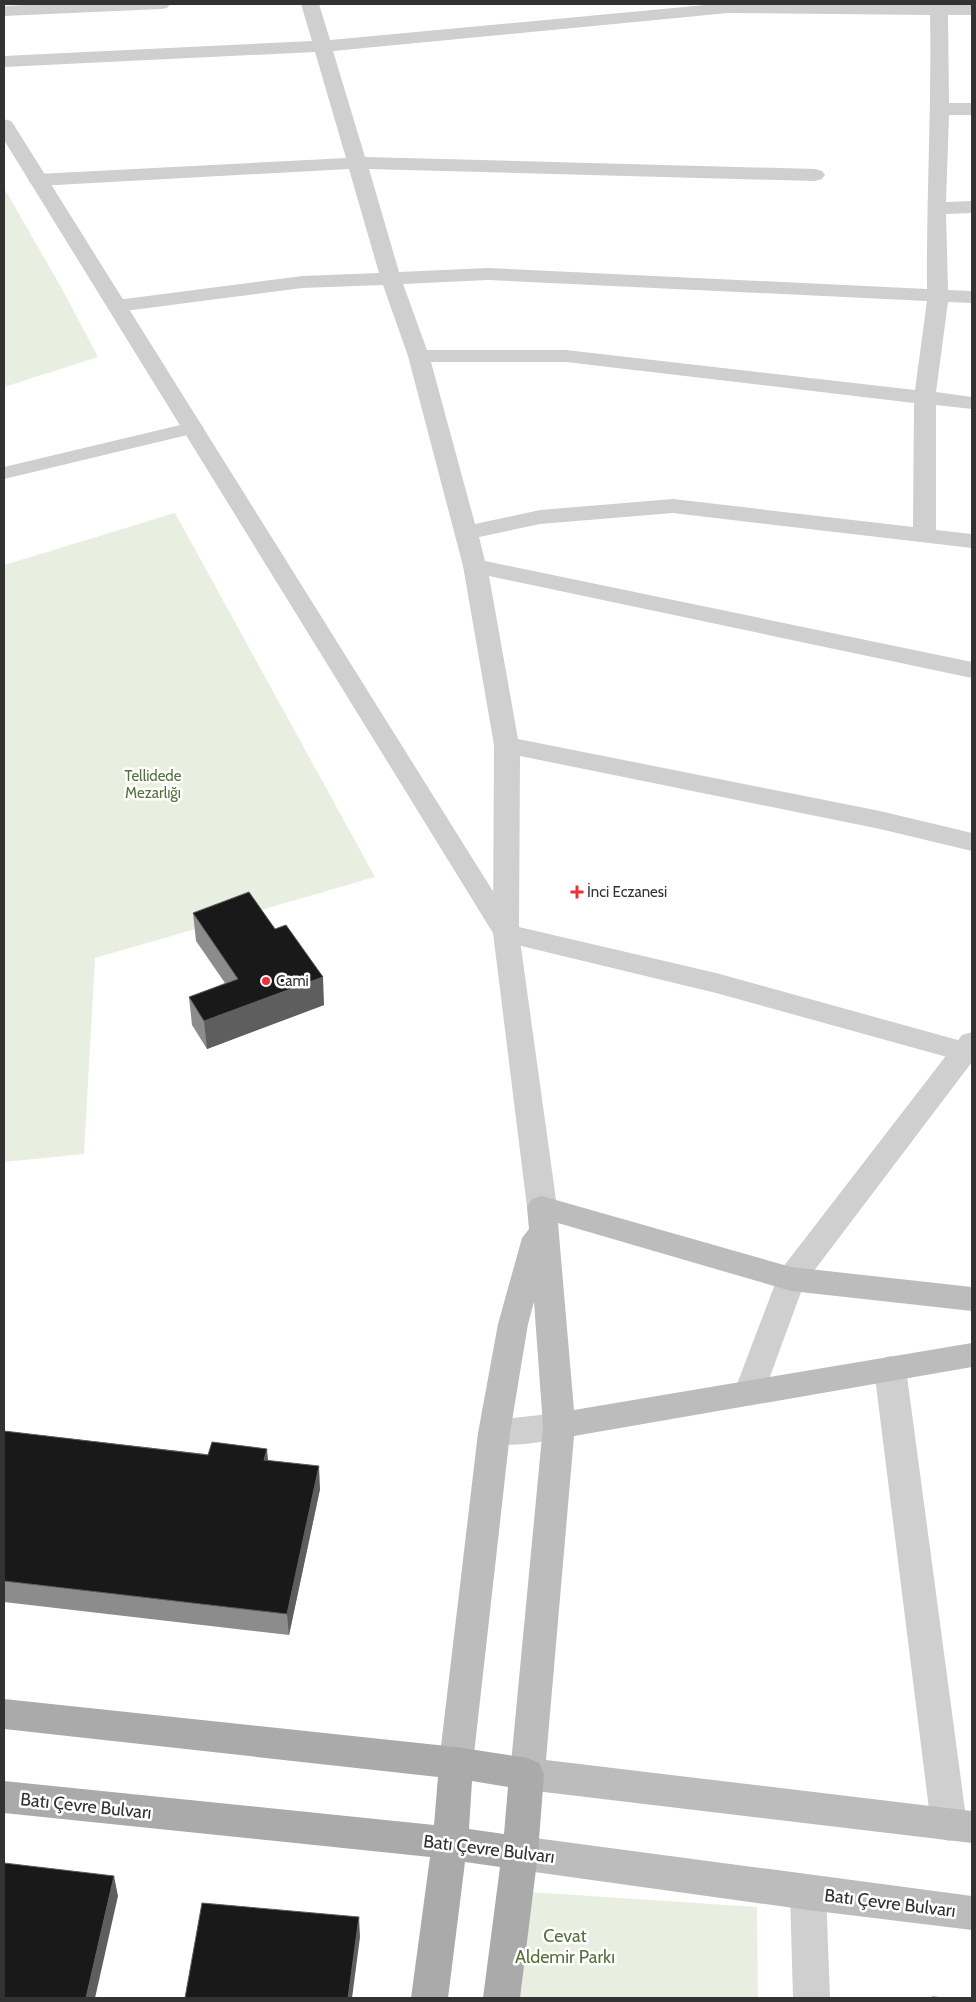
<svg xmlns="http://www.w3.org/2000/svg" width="976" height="2002" font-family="Cabin,sans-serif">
	<rect width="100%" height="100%" fill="#fff"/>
	<!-- green -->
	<g fill="#e8efe0">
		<polygon points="4,188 61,287 98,357 4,387"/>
		<polygon points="175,513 375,877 95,958 84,1154 4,1162 4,565"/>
		<polygon points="515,1891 757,1907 758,1998 509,1998"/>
	</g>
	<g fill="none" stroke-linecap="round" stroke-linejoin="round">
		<!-- service -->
		<polygon fill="#cfcfcf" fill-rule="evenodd" points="193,422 200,424 204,428 200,432 4,479 4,467"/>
		<!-- minor -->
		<g fill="#cfcfcf" fill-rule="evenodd">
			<polygon points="45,4 170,4 167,8 161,9 4,16 4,6"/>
			<path d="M 301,4 L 319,4 L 330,40 L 716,4 L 972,5 L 972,15 L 948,15 L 949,103 L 972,103 L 972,115 L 949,115 L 946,202 L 972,201 L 972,213 L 946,214 L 948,290 L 972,291 L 972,303 L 948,302 L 936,392 L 972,397 L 972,409 L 936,405 L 936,530 L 972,534 L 972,548 L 673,513 L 540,524 L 479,537 L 485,561 L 972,662 L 972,678 L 489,576 L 518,739 L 880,811 L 972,833 L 972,851 L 880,829 L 520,756 L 519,927 L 716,973 L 965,1042 L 972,1044 L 972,1060 L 965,1062 L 716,993 L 497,940 L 493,933 L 494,745 L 463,566 L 408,356 L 383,285 L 302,288 L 117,312 L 110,310 L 107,306 L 110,302 L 117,300 L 302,276 L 379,273 L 349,169 L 38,186 L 31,184 L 28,180 L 31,176 L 38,174 L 346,158 L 315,52 L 4,67 L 4,56 L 312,41 ZM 728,13 L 930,15 C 932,106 926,197 927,289 L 488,268 L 399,272 L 369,169 L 815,181 L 822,179 L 825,175 L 822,171 L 815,169 L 365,157 L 333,51 ZM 488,280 L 927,301 L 915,390 L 566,350 L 427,350 L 403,284 ZM 431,362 L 566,362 L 914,403 L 913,527 L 673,499 L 540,510 L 475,524 Z"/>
			<polygon points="890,1356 901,1360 906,1369 967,1825 962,1837 949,1841 936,1837 931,1825 874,1369 879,1360"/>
			<polygon points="808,1876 821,1881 826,1893 830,1998 793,1998 790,1893 795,1881"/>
		</g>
		<!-- tertiary -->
		<g fill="#cfcfcf" fill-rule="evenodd">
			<polygon points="4,119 11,121 14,125 519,933 557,1207 552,1215 542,1218 532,1215 527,1207 493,933 4,140"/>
			<polygon points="972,1032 972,1062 804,1284 761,1401 750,1405 739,1401 734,1392 780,1271 962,1035"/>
			<path d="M 559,1413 L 570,1417 L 575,1426 L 570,1435 C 549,1442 504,1449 483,1442 L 478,1433 L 483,1424 L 494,1420 Z"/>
		</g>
		<!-- secondary -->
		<g fill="#bcbcbc" fill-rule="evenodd">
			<polygon points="542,1196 791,1267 972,1287 972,1311 791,1291 558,1223 574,1410 972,1343 972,1367 574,1436 546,1760 972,1811 972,1843 527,1790 515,1785 510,1774 543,1426 534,1302 528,1324 510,1433 473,1763 468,1774 456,1779 444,1774 439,1763 478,1433 498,1324 522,1238 529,1229 527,1207 532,1199"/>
			<polygon points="520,1836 972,1896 972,1930 808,1910 520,1870 507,1865 502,1853 507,1841"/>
		</g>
		<!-- primary -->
		<path fill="#aaa" fill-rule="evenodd" d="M 4,1699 L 456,1747 L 527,1758 L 539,1763 L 544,1774 L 538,1853 L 520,1998 L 483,1998 L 500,1867 L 465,1862 L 448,1998 L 411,1998 L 430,1857 L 4,1813 L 4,1781 L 434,1825 L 438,1777 L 4,1729 ZM 472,1781 L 508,1787 L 504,1834 L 469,1829 Z"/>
	</g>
	<!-- wall -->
	<g fill="#8c8c8c">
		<polygon points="193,913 324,1005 207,1049 192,1025 189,997 225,983 196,941"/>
		<polygon points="4,1431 268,1461 320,1489 289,1635 4,1602"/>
	</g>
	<!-- shaded-wall -->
	<g fill="#5e5e5e">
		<polygon points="323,977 324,1005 207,1049 204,1021"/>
		<polygon points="267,1449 269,1471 264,1460"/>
		<polygon points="319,1466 320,1489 289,1635 287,1614"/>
		<polygon points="114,1876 118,1896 95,1998 86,1998"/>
		<polygon points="359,1917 360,1937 352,1998 348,1998"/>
	</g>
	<!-- building -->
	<g fill="#191919" stroke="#5e5e5e">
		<polygon points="249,892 275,929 286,925 323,977 204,1021 189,997 238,979 193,913"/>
		<polygon points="4,1431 208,1455 212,1442 267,1449 264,1460 319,1466 287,1614 4,1581"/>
		<polygon points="4,1863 114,1876 86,1998 4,1998"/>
		<polygon points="202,1903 359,1917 348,1998 185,1998"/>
		<polygon points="932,1997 947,1998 932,1998"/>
	</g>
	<!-- markers -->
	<g fill="#ef2f3c" stroke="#fff" stroke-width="2">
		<path d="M574.5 884.5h5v5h5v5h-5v5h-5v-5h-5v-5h5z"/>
		<circle cx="266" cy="981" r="5"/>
	</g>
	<g text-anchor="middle" stroke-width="5" stroke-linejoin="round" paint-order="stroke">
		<!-- park labels -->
		<g font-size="15" fill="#55723c" stroke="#fff">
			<text x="153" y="781">Tellidede<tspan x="153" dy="17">Mezarlığı</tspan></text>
		</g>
		<!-- poi labels -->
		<g font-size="15" fill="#323232" stroke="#fff" text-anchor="start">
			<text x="587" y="897">İnci Eczanesi</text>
			<text x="276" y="986">Cami</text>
		</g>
		<!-- near-street labels -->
		<g font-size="18" fill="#323232" stroke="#fff">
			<text transform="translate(86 1806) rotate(6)" y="6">Batı Çevre Bulvarı</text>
			<text transform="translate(489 1849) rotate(7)" y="6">Batı Çevre Bulvarı</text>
			<text transform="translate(890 1903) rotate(7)" y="6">Batı Çevre Bulvarı</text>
		</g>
		<!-- near-park labels -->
		<g font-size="18" fill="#55723c" stroke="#fff">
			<text x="565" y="1942">Cevat<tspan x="565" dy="21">Aldemir Parkı</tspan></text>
		</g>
	</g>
	<!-- border -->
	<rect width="976" height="2002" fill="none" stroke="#323232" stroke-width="10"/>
</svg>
